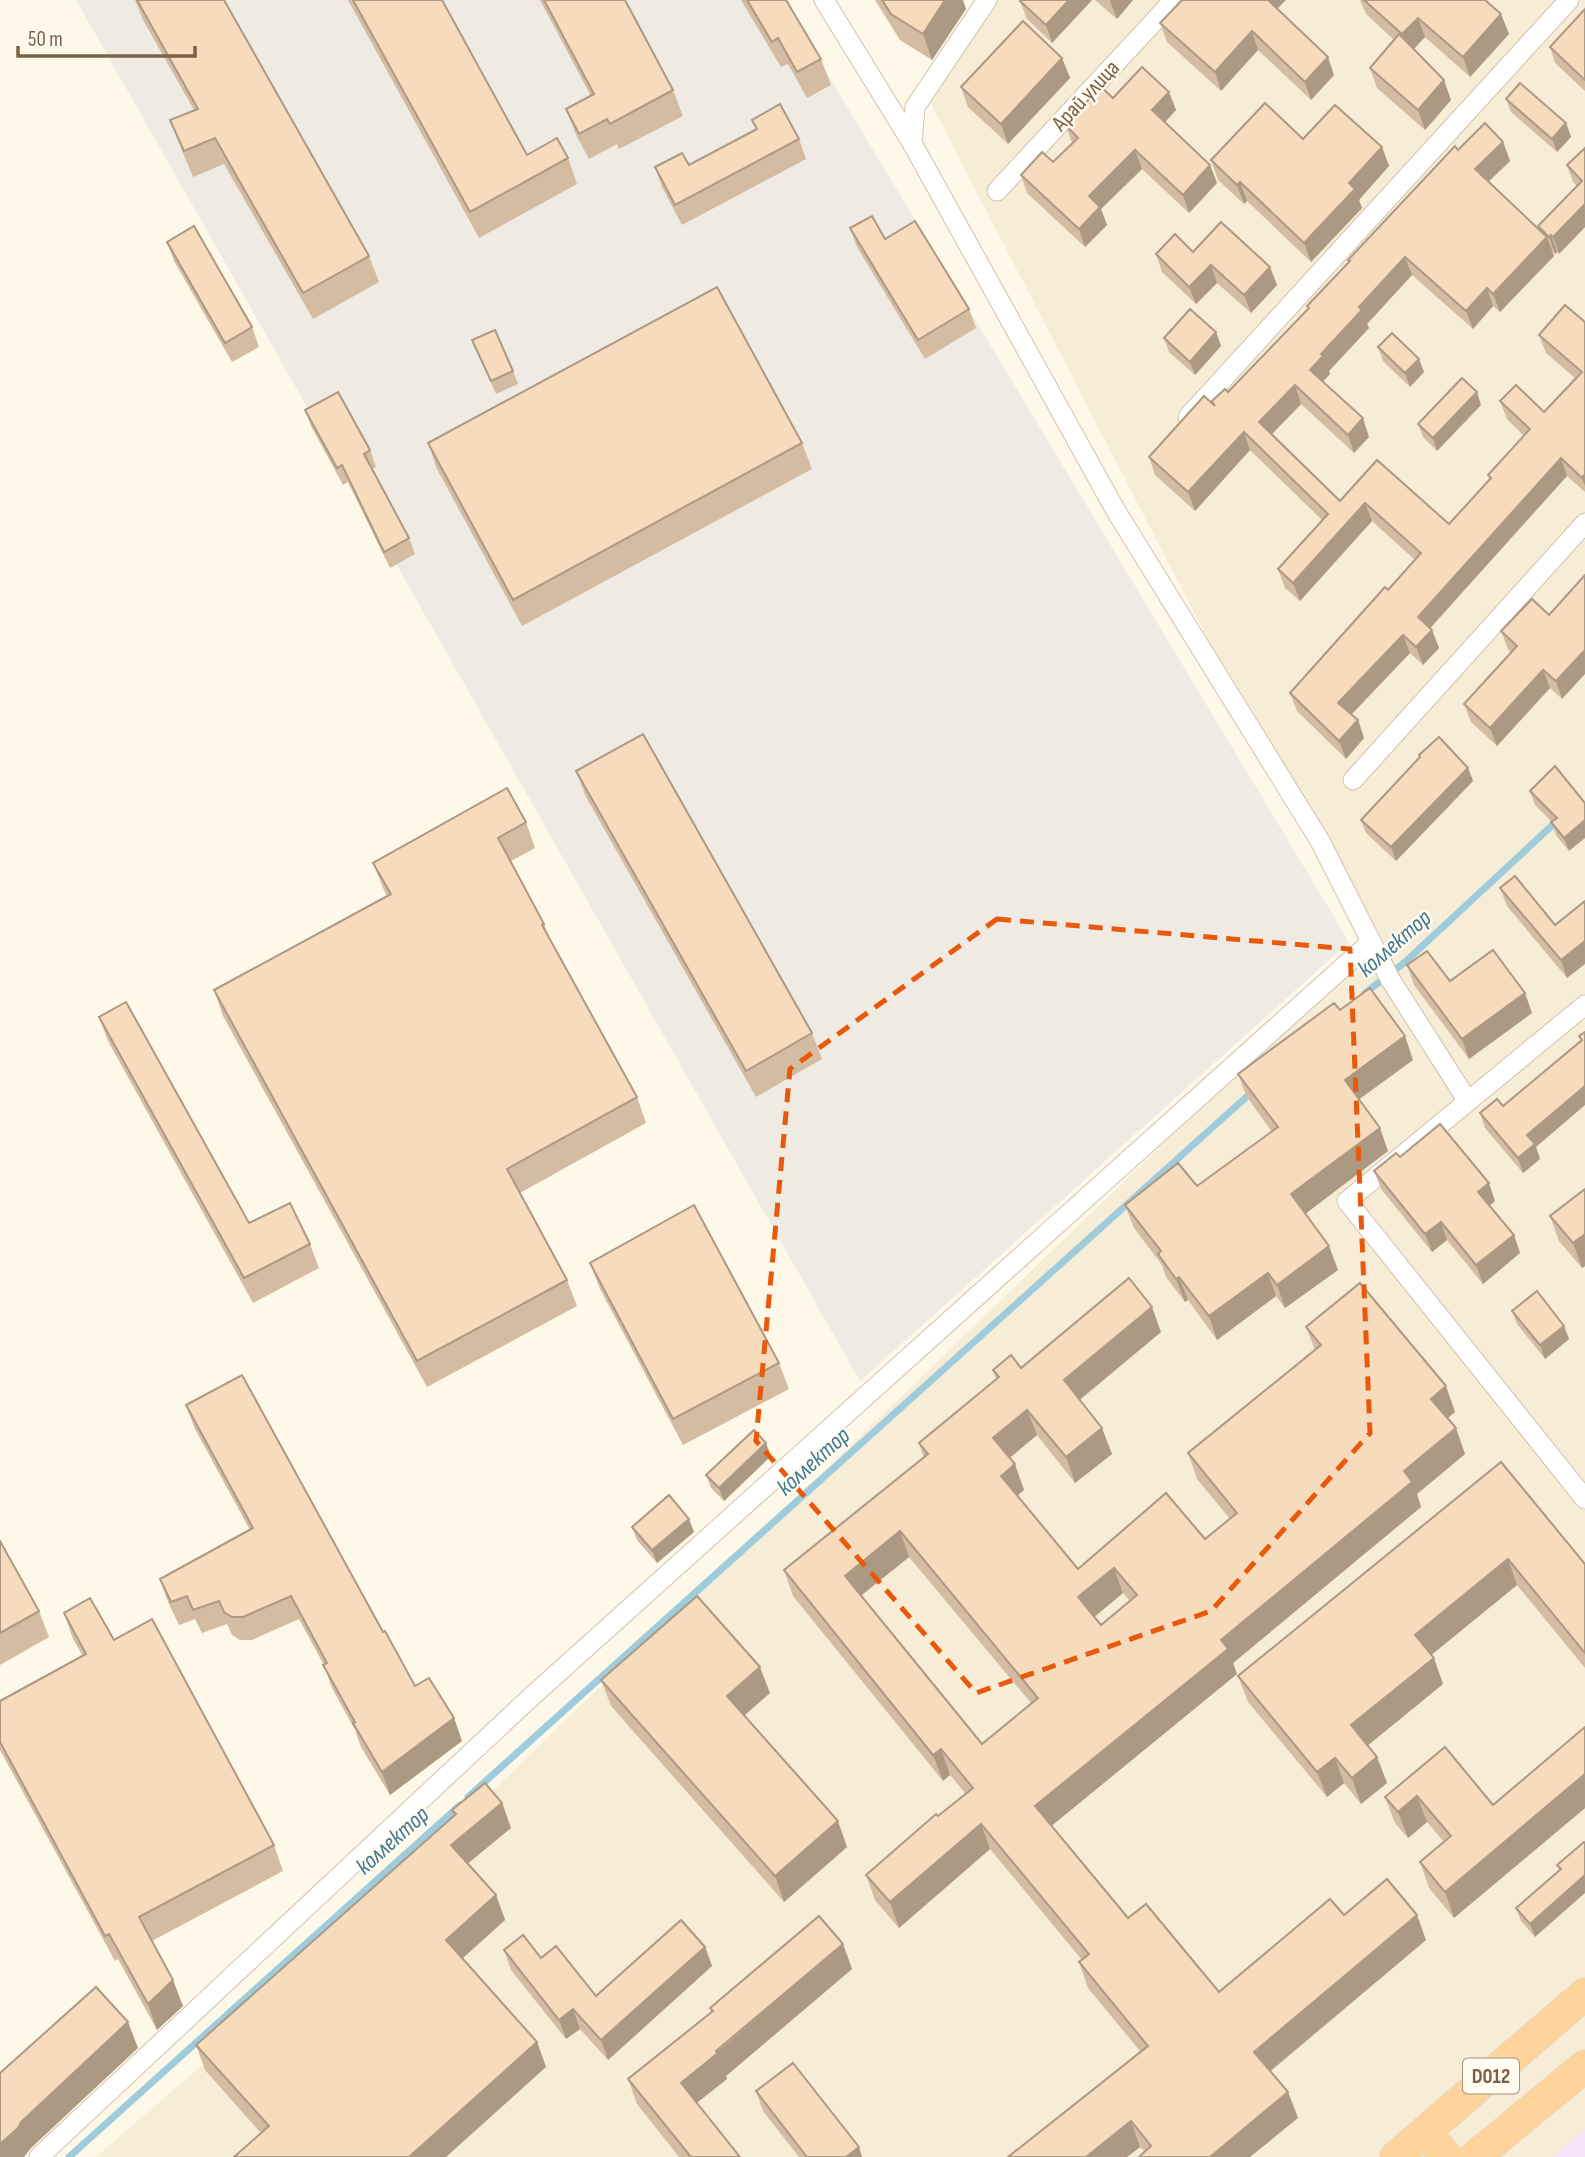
<svg xmlns="http://www.w3.org/2000/svg" width="1585" height="2157" font-family="'Sofia Sans Condensed',sans-serif">
	<rect width="100%" height="100%" fill="#fef8e8"/>
	<!-- residential -->
	<polygon fill="#f7ecd6" points="987,0 1585,0 1585,2157 96,2157 260,2015 1367,947 925,92"/>
	<!-- industrial -->
	<polygon fill="#efeae2" points="76,0 783,0 1349,942 860,1381"/>
	<!-- education -->
	<polygon fill="#f5e4fb" points="1585,2129 1585,2157 1553,2157"/>
	<g fill="none" stroke-linecap="round" stroke-linejoin="round">
		<!-- stream -->
		<g stroke="#9fccdd" stroke-width="7">
			<polyline points="1365,993 1404,963 1559,819"/>
			<polyline points="468,1797 1253,1091"/>
			<polyline points="69,2157 460,1805"/>
		</g>
		<defs>
			<g id="minor">
				<polyline points="824,0 912,143 1116,511 1320,841 1390,979 1467,1100"/>
				<polyline points="912,143 915,107 987,0"/>
				<polyline points="997,191 1174,0"/>
				<polyline points="1188,417 1569,0"/>
				<polyline points="1353,780 1585,523"/>
				<polyline points="1585,1005 1347,1201 1585,1499"/>
				<polyline points="39,2157 531,1697 1371,942"/>
			</g>
			<g id="trunk">
				<polyline points="1425,2133 1447,2157"/>
				<polyline points="1396,2157 1585,1994"/>
				<polyline points="1475,2157 1585,2066"/>
			</g>
		</defs>
		<!-- minor casing -->
		<use href="#minor" stroke="#d2c1ac" stroke-width="21"/>
		<!-- trunk casing -->
		<use href="#trunk" stroke="#ddd6d0" stroke-width="33"/>
		<!-- minor -->
		<use href="#minor" stroke="#fff" stroke-width="19"/>
		<!-- trunk -->
		<use href="#trunk" stroke="#fed49c" stroke-width="32"/>
	</g>
	<!-- wall -->
	<g fill="#d4bca3" fill-rule="evenodd">
		<polygon points="135,0 224,0 369,256 379,282 313,319 224,164 193,177 180,146 170,120 194,110 143,20"/>
		<polygon points="348,0 442,0 527,155 568,158 577,184 479,238"/>
		<polygon points="540,0 625,0 673,90 683,116 619,149 617,144 589,159 576,135 566,109 591,96"/>
		<polygon points="741,0 786,0 821,59 831,85 807,98 788,64 781,67"/>
		<polygon points="875,0 963,0 966,9 932,60 900,40"/>
		<polygon points="1092,0 1052,43 1027,19 1020,1"/>
		<polygon points="1095,0 1133,0 1117,19"/>
		<polygon points="1360,0 1485,0 1509,34 1470,77 1425,37 1414,49 1451,100 1425,130 1377,88 1370,68 1394,40 1366,14"/>
		<polygon points="1277,9 1334,75 1311,100 1258,50 1221,91 1167,42 1160,23"/>
		<polygon points="1585,9 1585,91 1555,63 1550,47"/>
		<polygon points="1062,58 1070,78 1008,144 968,107 961,87"/>
		<polygon points="1169,92 1176,110 1165,122 1210,165 1217,183 1189,213 1142,169 1101,209 1107,225 1085,247 1027,193 1021,175 1053,162 1072,143 1065,124 1113,98"/>
		<polygon points="1506,99 1566,123 1571,137 1557,152 1511,112"/>
		<polygon points="752,120 799,139 806,159 682,225 662,187 655,167 689,165 756,130"/>
		<polygon points="1303,139 1382,147 1389,166 1359,200 1362,208 1311,262 1247,201 1244,204 1218,180 1211,160"/>
		<polygon points="1503,142 1510,161 1488,182 1540,231 1538,226 1577,186 1573,182 1567,165 1585,148 1585,227 1559,254 1557,252 1555,254 1552,251 1554,256 1500,312 1493,306 1473,329 1412,275 1367,324 1369,328 1329,371 1330,374 1323,381 1369,437 1354,453 1301,404 1272,434 1340,501 1377,460 1449,524 1490,480 1488,475 1524,436 1507,419 1500,401 1544,412 1575,378 1546,353 1539,335 1585,322 1585,492 1567,476 1430,628 1432,630 1439,648 1423,665 1410,653 1351,715 1358,720 1364,738 1346,759 1297,711 1290,693 1415,560 1372,521 1300,601 1285,588 1278,569 1322,520 1250,450 1195,511 1155,475 1149,457 1228,392 1308,309 1307,306 1349,262 1348,260 1458,150"/>
		<polygon points="850,228 885,239 969,309 976,328 925,359 857,247"/>
		<polygon points="167,242 252,327 259,347 232,362 174,261"/>
		<polygon points="1193,252 1270,267 1277,285 1251,313 1217,283 1196,304 1162,272 1156,254"/>
		<polygon points="1216,332 1221,346 1195,375 1169,352 1164,338"/>
		<polygon points="472,340 513,371 518,384 496,394"/>
		<polygon points="1378,347 1424,372 1410,387 1383,361"/>
		<polygon points="1481,405 1437,451 1423,437 1418,424"/>
		<polygon points="305,410 370,450 376,467 372,469 409,538 415,554 390,568 348,482 343,485 311,426"/>
		<polygon points="428,443 802,443 812,469 522,626 437,469"/>
		<polygon points="1532,599 1562,699 1550,688 1497,746 1471,722 1464,704 1511,653 1508,649 1501,631"/>
		<polygon points="1419,755 1468,768 1473,781 1396,861 1366,833 1361,820 1420,757"/>
		<polygon points="1555,766 1569,851 1556,835 1552,822 1535,805 1530,791"/>
		<polygon points="576,771 812,1033 822,1059 756,1097 586,797"/>
		<polygon points="526,822 535,848 511,861 544,924 550,939 637,1097 646,1123 520,1193 567,1280 577,1306 427,1387 223,1016 214,990 387,896 383,888 373,863"/>
		<polygon points="1500,888 1555,925 1567,978 1507,906"/>
		<polygon points="1407,965 1450,981 1532,1013 1469,1059 1414,985"/>
		<polygon points="1340,1010 1413,1060 1359,1099 1388,1151 1305,1213 1338,1270 1285,1308 1276,1296 1217,1340 1188,1300 1185,1302 1166,1277 1162,1265 1134,1228 1125,1205 1197,1186 1272,1132 1247,1097 1238,1074"/>
		<polygon points="99,1017 249,1223 310,1244 319,1268 253,1303 108,1041"/>
		<polygon points="1585,1032 1536,1147 1540,1159 1523,1173 1485,1128 1480,1113 1503,1106 1581,1041 1579,1036"/>
		<polygon points="1400,1157 1495,1201 1489,1206 1514,1235 1520,1253 1483,1284 1447,1240 1432,1252 1381,1189 1374,1171"/>
		<polygon points="1585,1189 1585,1266 1582,1268 1559,1241 1550,1216"/>
		<polygon points="590,1263 779,1363 789,1389 683,1445 600,1289"/>
		<polygon points="1512,1311 1564,1326 1569,1339 1545,1359 1517,1324"/>
		<path d="M 1306,1327 L 1455,1412 L 1448,1418 L 1465,1454 L 1417,1494 L 1421,1507 L 1233,1663 L 1237,1674 L 1051,1826 L 1128,1918 L 1219,1992 L 1344,1915 L 1426,1940 L 1271,2071 L 1288,2092 L 1298,2118 L 1145,2152 L 1140,2147 L 1127,2157 L 1008,2157 L 1140,2051 L 1088,1988 L 1079,1962 L 1082,1960 L 990,1849 L 899,1928 L 875,1900 L 866,1875 L 966,1794 L 950,1775 L 943,1781 L 793,1596 L 784,1570 L 924,1458 L 919,1443 L 996,1379 L 993,1370 L 1021,1368 L 1161,1332 L 1080,1400 L 1112,1454 L 1075,1483 L 1037,1435 L 1010,1458 L 1024,1490 L 1017,1496 L 1078,1569 L 1205,1539 L 1230,1519 L 1197,1479 L 1188,1453 L 1315,1350 ZM 909,1557 L 1031,1703 L 982,1744 L 861,1596 ZM 1123,1593 L 1130,1601 L 1101,1625 L 1094,1617 Z"/>
		<polygon points="186,1405 383,1632 415,1686 454,1718 462,1741 390,1795 361,1747 355,1730 332,1688 324,1665 299,1619 252,1640 240,1640 232,1635 227,1624 202,1633 195,1619 179,1625 168,1602 160,1579 250,1530 195,1429"/>
		<polygon points="771,1456 724,1501 711,1488 706,1475"/>
		<polygon points="1501,1462 1585,1564 1585,1668 1517,1585 1431,1655 1443,1684 1368,1745 1377,1757 1387,1783 1361,1804 1344,1783 1327,1797 1248,1702 1238,1676"/>
		<polygon points="632,1527 694,1532 657,1563 637,1540"/>
		<polygon points="0,1541 39,1611 49,1637 0,1665"/>
		<polygon points="64,1613 114,1640 274,1845 283,1871 152,1941 183,2006 157,2030 118,1959 115,1961 0,1750 0,1701 83,1656 73,1639"/>
		<polygon points="601,1680 770,1693 744,1715 847,1847 784,1902 611,1706"/>
		<polygon points="1585,1727 1585,1808 1454,1918 1429,1888 1420,1862 1444,1842 1427,1822 1408,1838 1395,1823 1385,1797 1445,1747 1493,1805"/>
		<polygon points="502,1803 511,1828 468,1863 496,1895 505,1920 462,1959 537,2042 546,2067 261,2133 205,2070 196,2045 454,1815 452,1810"/>
		<polygon points="1584,1842 1535,1937 1521,1921 1516,1908 1559,1870 1557,1865"/>
		<polygon points="843,1944 852,1969 726,2076 727,2079 697,2103 740,2157 679,2157 637,2104 628,2079 712,2012 710,2008"/>
		<polygon points="705,1947 712,1966 608,2060 580,2029 566,2039 511,1970 504,1950 541,1958 596,1996"/>
		<polygon points="756,2091 862,2157 799,2157 763,2111"/>
	</g>
	<!-- shaded-wall -->
	<g fill="#ac9984">
		<polygon points="945,0 963,0 966,9 932,60 923,34"/>
		<polygon points="1069,0 1092,0 1052,43 1046,25"/>
		<polygon points="1111,0 1133,0 1117,19 1110,1"/>
		<polygon points="1266,0 1286,0 1271,15"/>
		<polygon points="1501,14 1509,34 1470,77 1463,57"/>
		<polygon points="1418,18 1425,37 1409,54 1402,34"/>
		<polygon points="1252,31 1258,50 1221,91 1215,72"/>
		<polygon points="1328,57 1334,75 1311,100 1305,82"/>
		<polygon points="1062,58 1070,78 1008,144 1001,124"/>
		<polygon points="1444,80 1451,100 1425,130 1418,110"/>
		<polygon points="1169,92 1176,110 1159,129 1152,110"/>
		<polygon points="1566,123 1571,137 1557,152 1552,139"/>
		<polygon points="1503,142 1510,161 1482,188 1475,169"/>
		<polygon points="1382,147 1389,166 1359,200 1362,208 1311,262 1304,243 1349,183"/>
		<polygon points="1135,150 1142,169 1101,209 1107,225 1085,247 1079,229 1089,196"/>
		<polygon points="1210,165 1217,183 1189,213 1183,195"/>
		<polygon points="1240,182 1247,201 1244,204 1237,185"/>
		<polygon points="1585,204 1585,227 1559,254 1553,237"/>
		<polygon points="1551,235 1557,252 1555,254 1549,237"/>
		<polygon points="1547,237 1554,256 1500,312 1493,294"/>
		<polygon points="1405,257 1412,275 1367,324 1369,328 1329,371 1330,374 1317,388 1310,370 1321,354 1359,307"/>
		<polygon points="1211,265 1217,283 1196,304 1189,287"/>
		<polygon points="1270,267 1277,285 1251,313 1244,295"/>
		<polygon points="1487,288 1493,306 1473,329 1466,311"/>
		<polygon points="1216,332 1221,346 1195,375 1190,362"/>
		<polygon points="1419,359 1424,372 1410,387 1405,373"/>
		<polygon points="1295,385 1301,404 1266,440 1259,422"/>
		<polygon points="1477,392 1481,405 1437,451 1433,438"/>
		<polygon points="1363,418 1369,437 1354,453 1348,435"/>
		<polygon points="1244,432 1250,450 1195,511 1188,492"/>
		<polygon points="1561,458 1567,476 1424,635 1418,617"/>
		<polygon points="1585,474 1585,486 1582,478"/>
		<polygon points="1365,503 1372,521 1300,601 1293,583"/>
		<polygon points="1432,630 1439,648 1423,665 1416,647"/>
		<polygon points="1403,635 1410,653 1345,721 1338,703"/>
		<polygon points="1585,650 1585,674 1562,699 1556,681"/>
		<polygon points="1543,670 1550,688 1497,746 1490,728"/>
		<polygon points="1358,720 1364,738 1346,759 1339,741"/>
		<polygon points="1468,768 1473,781 1396,861 1391,847"/>
		<polygon points="1585,820 1585,838 1569,851 1564,838"/>
		<polygon points="1585,941 1585,964 1567,978 1561,960"/>
		<polygon points="1525,993 1532,1013 1469,1059 1462,1039"/>
		<polygon points="1405,1036 1413,1060 1354,1103 1345,1080"/>
		<polygon points="1585,1086 1585,1105 1536,1147 1540,1159 1523,1173 1518,1158 1527,1135"/>
		<polygon points="1380,1128 1388,1151 1300,1218 1291,1194"/>
		<polygon points="1489,1183 1495,1201 1484,1210 1478,1192"/>
		<polygon points="1441,1222 1447,1240 1432,1252 1425,1234"/>
		<polygon points="1585,1234 1585,1266 1582,1268 1573,1243"/>
		<polygon points="1514,1235 1520,1253 1483,1284 1476,1265"/>
		<polygon points="1329,1246 1338,1270 1285,1308 1277,1285"/>
		<polygon points="1268,1273 1276,1296 1217,1340 1209,1316"/>
		<polygon points="1179,1277 1188,1300 1185,1302 1176,1279"/>
		<polygon points="1152,1307 1161,1332 1073,1405 1064,1380"/>
		<polygon points="1564,1326 1569,1339 1545,1359 1540,1345"/>
		<polygon points="1446,1386 1455,1412 1440,1424 1431,1399"/>
		<polygon points="1027,1410 1037,1435 1003,1463 993,1438"/>
		<polygon points="1102,1428 1112,1454 1075,1483 1066,1457"/>
		<polygon points="1456,1428 1465,1454 1417,1494 1421,1507 1233,1663 1237,1674 1044,1832 1035,1806 1221,1640 1404,1471"/>
		<polygon points="766,1443 771,1456 724,1501 719,1488"/>
		<polygon points="1015,1464 1024,1490 1010,1502 1001,1476"/>
		<polygon points="689,1519 694,1532 657,1563 652,1550"/>
		<polygon points="900,1531 909,1557 854,1601 845,1576"/>
		<polygon points="1508,1559 1517,1585 1424,1661 1415,1635"/>
		<polygon points="1114,1568 1123,1593 1087,1623 1078,1597"/>
		<polygon points="1434,1658 1443,1684 1361,1751 1351,1725"/>
		<polygon points="760,1667 770,1693 737,1722 727,1696"/>
		<polygon points="454,1718 462,1741 390,1795 382,1772"/>
		<polygon points="941,1749 950,1775 943,1781 933,1755"/>
		<polygon points="1377,1757 1387,1783 1361,1804 1352,1778"/>
		<polygon points="1335,1758 1344,1783 1327,1797 1317,1772"/>
		<polygon points="1585,1774 1585,1808 1454,1918 1445,1892"/>
		<polygon points="1417,1796 1427,1822 1408,1838 1398,1812"/>
		<polygon points="502,1803 511,1828 460,1870 451,1845"/>
		<polygon points="838,1821 847,1847 784,1902 775,1876"/>
		<polygon points="981,1824 990,1849 899,1928 890,1902"/>
		<polygon points="1585,1875 1585,1893 1535,1937 1530,1924"/>
		<polygon points="496,1895 505,1920 455,1965 446,1940"/>
		<polygon points="1417,1915 1426,1940 1263,2077 1254,2052"/>
		<polygon points="843,1944 852,1969 726,2076 727,2079 690,2108 681,2083"/>
		<polygon points="705,1947 712,1966 608,2060 601,2040"/>
		<polygon points="173,1980 183,2006 157,2030 148,2004"/>
		<polygon points="573,2009 580,2029 566,2039 559,2020"/>
		<polygon points="128,2022 138,2048 31,2148 24,2157 0,2157 0,2144 21,2122"/>
		<polygon points="537,2042 546,2067 446,2157 409,2157"/>
		<polygon points="1288,2092 1298,2118 1250,2157 1210,2157"/>
		<polygon points="1131,2121 1140,2147 1127,2157 1086,2157"/>
		<polygon points="859,2147 862,2157 846,2157"/>
	</g>
	<!-- building -->
	<g fill="#f6dbbd" stroke="#ac9984" stroke-width="2" fill-rule="evenodd">
		<polygon points="137,0 224,0 369,256 303,293 215,138 184,151 170,120 198,109"/>
		<polygon points="353,0 442,0 527,155 557,138 568,158 470,212"/>
		<polygon points="544,0 625,0 673,90 610,124 607,119 579,134 566,109 594,94"/>
		<polygon points="747,0 786,0 821,59 797,72 778,38 772,42"/>
		<polygon points="882,0 945,0 923,34 891,14"/>
		<polygon points="1021,0 1069,0 1046,25 1020,1"/>
		<polygon points="1182,0 1268,0 1328,57 1305,82 1252,31 1215,72 1160,23"/>
		<polygon points="1364,0 1485,0 1501,14 1463,57 1418,18 1402,34"/>
		<polygon points="1585,9 1585,80 1550,47"/>
		<polygon points="1023,21 1062,58 1001,124 961,87"/>
		<polygon points="1399,34 1444,80 1418,110 1370,68"/>
		<polygon points="1142,67 1169,92 1152,110 1210,165 1183,195 1135,150 1089,196 1100,207 1079,229 1021,175 1042,152 1053,162 1078,138 1065,124 1101,87 1113,98"/>
		<polygon points="1520,83 1566,123 1552,139 1506,99"/>
		<polygon points="1265,103 1303,139 1335,105 1382,147 1349,183 1355,189 1304,243 1240,182 1237,185 1211,160"/>
		<polygon points="780,104 799,139 675,205 655,167 682,153 689,165 757,129 752,120"/>
		<polygon points="1485,123 1503,142 1475,169 1547,237 1493,294 1487,288 1466,311 1405,257 1359,307 1362,310 1321,354 1323,356 1310,370 1363,418 1348,435 1295,385 1259,422 1340,501 1377,460 1449,524 1491,478 1488,475 1530,429 1500,401 1516,385 1544,412 1582,372 1539,335 1565,305 1585,322 1585,474 1582,478 1561,458 1418,617 1432,630 1416,647 1403,635 1338,703 1358,720 1339,741 1290,693 1385,587 1388,590 1421,553 1365,503 1293,583 1278,569 1328,514 1244,432 1188,492 1149,457 1204,396 1215,406 1212,401 1225,389 1228,392 1309,308 1307,306 1350,261 1348,260 1455,146 1458,150"/>
		<polygon points="1585,148 1585,204 1553,237 1551,235 1549,237 1538,226 1582,181 1567,165"/>
		<polygon points="872,216 885,239 915,221 969,309 918,340 850,228"/>
		<polygon points="1221,222 1270,267 1244,295 1211,265 1189,287 1156,254 1175,234 1193,252"/>
		<polygon points="194,226 252,327 225,343 167,242"/>
		<polygon points="717,287 802,443 513,600 428,443"/>
		<polygon points="1190,309 1216,332 1190,362 1164,338"/>
		<polygon points="495,330 513,371 491,381 472,340"/>
		<polygon points="1392,333 1419,359 1405,373 1378,347"/>
		<polygon points="1462,378 1477,392 1433,438 1418,424"/>
		<polygon points="338,392 370,450 364,454 409,538 384,552 342,465 337,468 305,410"/>
		<polygon points="1585,575 1585,650 1556,681 1543,670 1490,728 1464,704 1517,646 1501,631 1532,599 1549,615"/>
		<polygon points="643,734 812,1033 746,1071 576,771"/>
		<polygon points="1439,737 1468,768 1391,847 1361,820 1420,757 1419,755"/>
		<polygon points="1555,766 1585,803 1585,820 1564,838 1551,822 1557,818 1530,791"/>
		<polygon points="507,788 526,822 498,838 544,924 542,925 637,1097 507,1169 567,1280 417,1361 214,990 391,894 373,863"/>
		<polygon points="1515,876 1555,925 1585,901 1585,941 1561,960 1500,888"/>
		<polygon points="1493,950 1525,993 1462,1039 1407,965 1427,951 1450,981"/>
		<polygon points="1370,988 1405,1036 1345,1080 1380,1128 1291,1194 1329,1246 1277,1285 1268,1273 1209,1316 1179,1277 1176,1279 1158,1254 1161,1251 1125,1205 1178,1163 1197,1186 1278,1127 1238,1074 1334,1003 1340,1010"/>
		<polygon points="126,1002 249,1223 290,1203 310,1244 244,1278 99,1017"/>
		<polygon points="1585,1032 1585,1086 1527,1135 1535,1144 1518,1158 1480,1113 1497,1099 1503,1106 1582,1040 1579,1036"/>
		<polygon points="1440,1124 1489,1183 1478,1192 1514,1235 1476,1265 1441,1222 1425,1234 1374,1171 1396,1153 1400,1157"/>
		<polygon points="1585,1189 1585,1234 1573,1243 1550,1216"/>
		<polygon points="694,1205 779,1363 673,1419 590,1263"/>
		<path d="M 1129,1278 L 1152,1307 L 1064,1380 L 1102,1428 L 1066,1457 L 1027,1410 L 993,1438 L 1015,1464 L 1001,1476 L 1078,1569 L 1166,1493 L 1205,1539 L 1237,1513 L 1188,1453 L 1321,1345 L 1306,1327 L 1360,1283 L 1446,1386 L 1431,1399 L 1456,1428 L 1404,1471 L 1412,1482 L 1221,1640 L 1228,1649 L 1035,1806 L 1128,1918 L 1146,1904 L 1219,1992 L 1330,1899 L 1344,1915 L 1387,1879 L 1417,1915 L 1254,2052 L 1288,2092 L 1210,2157 L 1139,2157 L 1151,2146 L 1131,2121 L 1086,2157 L 1008,2157 L 1148,2046 L 1079,1962 L 1089,1954 L 981,1824 L 890,1902 L 866,1875 L 936,1814 L 938,1816 L 973,1788 L 941,1749 L 933,1755 L 784,1570 L 928,1454 L 919,1443 L 999,1377 L 993,1370 L 1011,1355 L 1021,1368 ZM 900,1531 L 1038,1698 L 982,1744 L 845,1576 ZM 1114,1568 L 1137,1595 L 1101,1625 L 1078,1597 Z"/>
		<polygon points="1537,1291 1564,1326 1540,1345 1512,1311"/>
		<polygon points="242,1375 383,1632 385,1631 415,1686 429,1678 454,1718 382,1772 353,1723 355,1722 323,1665 327,1663 291,1596 243,1617 232,1617 224,1612 219,1601 193,1610 187,1596 171,1602 160,1579 253,1528 186,1405"/>
		<polygon points="754,1430 766,1443 719,1488 706,1475"/>
		<polygon points="1501,1462 1585,1564 1585,1653 1508,1559 1415,1635 1434,1658 1351,1725 1377,1757 1352,1778 1335,1758 1317,1772 1238,1676"/>
		<polygon points="669,1495 689,1519 652,1550 632,1527"/>
		<polygon points="0,1541 39,1611 0,1633"/>
		<polygon points="697,1596 760,1667 727,1696 838,1821 775,1876 601,1680"/>
		<polygon points="90,1598 114,1640 152,1619 274,1845 139,1917 173,1980 148,2004 109,1934 105,1936 0,1742 0,1701 86,1654 64,1613"/>
		<polygon points="1585,1727 1585,1774 1445,1892 1420,1862 1451,1836 1417,1796 1398,1812 1385,1797 1445,1747 1493,1805"/>
		<polygon points="485,1783 502,1803 451,1845 496,1895 446,1940 537,2042 409,2157 234,2157 269,2126 196,2045 456,1814 452,1810"/>
		<polygon points="1584,1842 1585,1843 1585,1875 1530,1924 1516,1908 1561,1869 1557,1865"/>
		<polygon points="819,1916 843,1944 716,2051 718,2053 681,2083 740,2157 691,2157 628,2079 713,2011 710,2008"/>
		<polygon points="681,1920 705,1947 601,2040 573,2009 559,2020 504,1950 523,1935 541,1958 556,1946 596,1996"/>
		<polygon points="96,1987 128,2022 21,2122 18,2128 0,2144 0,2073"/>
		<polygon points="793,2063 859,2147 846,2157 807,2157 756,2091"/>
	</g>
	<!-- marked area -->
	<path fill="none" stroke="#e8590c" stroke-width="5" stroke-dasharray="14 9" stroke-linejoin="round" d="M 997,919 L 1350,949 L 1370,1433 L 1211,1611 L 976,1693 L 756,1441 L 790,1069 Z"/>
	<g text-anchor="middle" stroke-width="5" stroke-linejoin="round" paint-order="stroke">
		<!-- shield labels -->
		<rect fill="#fffbf0" stroke="#a38f7b" stroke-width="2" x="1463" y="2058.5" width="56" height="35" rx="5"/>
		<g font-size="21" font-weight="bold" fill="#7c6149">
			<text x="1491" y="2083">D012</text>
		</g>
		<!-- street labels -->
		<g font-size="23" fill="#7c6149" stroke="#fffbf0">
			<text transform="translate(1085 95) rotate(-47)" y="8">Арай улица</text>
		</g>
		<!-- water labels -->
		<g font-size="24" font-style="italic" fill="#407a90" stroke="#fffbf0">
			<text transform="translate(1394 943) rotate(-41)" y="8">коллектор</text>
			<text transform="translate(813 1461) rotate(-42)" y="8">коллектор</text>
			<text transform="translate(392 1840) rotate(-42)" y="8">коллектор</text>
		</g>
	</g>
	<!-- scale -->
	<path d="M18 46v10h177v-10" fill="none" stroke="#7c6149" stroke-width="3.5"/>
	<text x="28" y="46" font-size="21" fill="#7c6149" stroke="#fffbf0" stroke-width="5" paint-order="stroke">50 m</text>
</svg>
